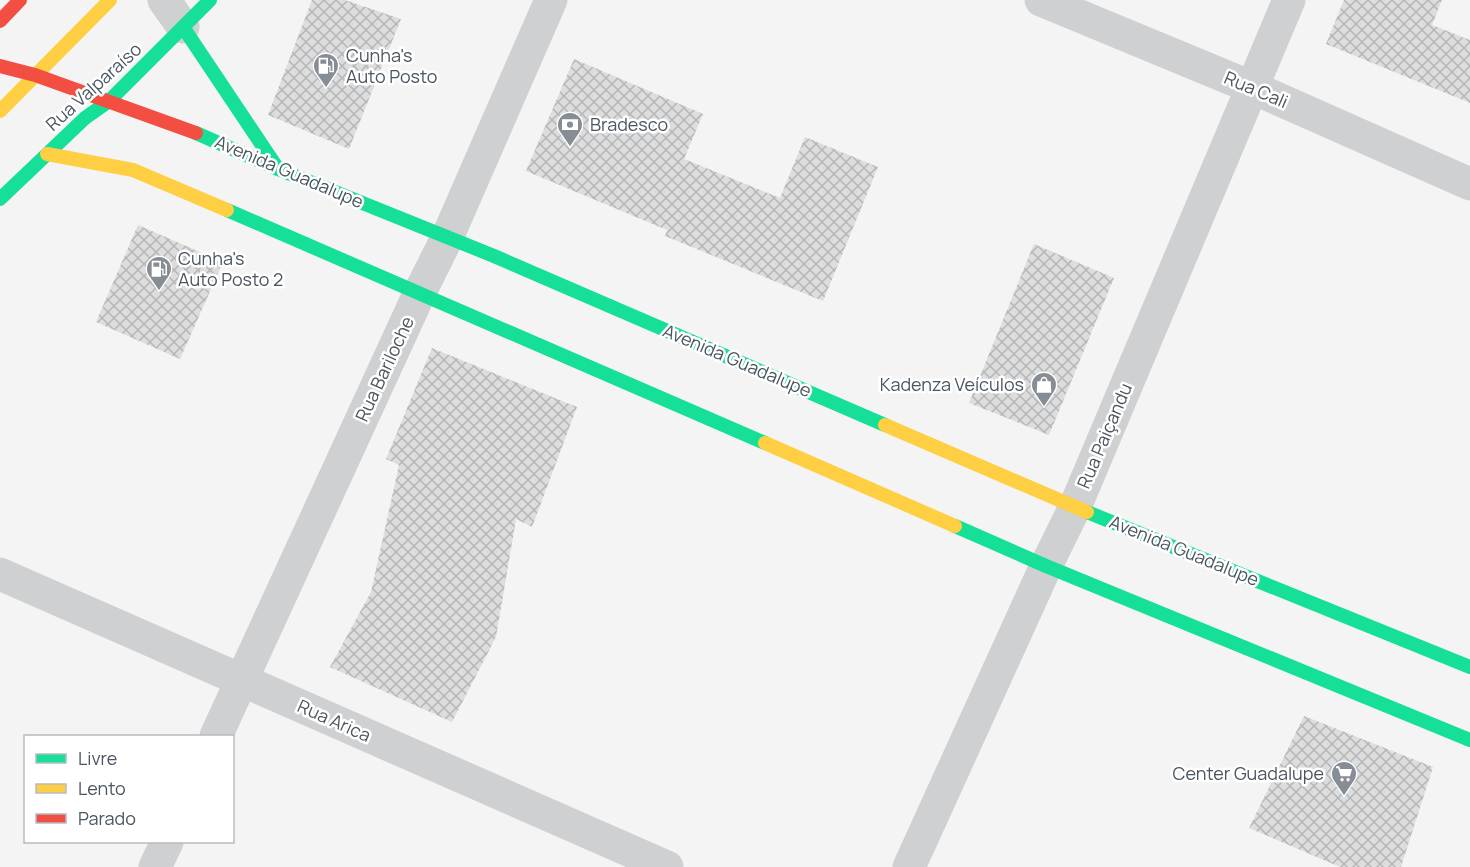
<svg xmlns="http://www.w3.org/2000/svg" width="1470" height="867" font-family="Manrope,sans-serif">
	<defs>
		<pattern id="building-cross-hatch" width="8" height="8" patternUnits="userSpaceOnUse" patternTransform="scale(1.5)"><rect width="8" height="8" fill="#ddddde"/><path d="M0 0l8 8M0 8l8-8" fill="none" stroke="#b5b6b7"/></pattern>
	</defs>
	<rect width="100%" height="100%" fill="#f4f4f4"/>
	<!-- building -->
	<g fill="url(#building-cross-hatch)">
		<polygon points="312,0 345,0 401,19 349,149 268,115"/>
		<polygon points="1344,0 1442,0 1432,25 1470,40 1470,103 1326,44"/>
		<polygon points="574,59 703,114 684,159 780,198 805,137 878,167 823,301 665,236 667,230 526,171"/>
		<polygon points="138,225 223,262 180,359 96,322"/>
		<polygon points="1034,244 1114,278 1049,435 969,403"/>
		<polygon points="432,348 577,407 532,527 516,519 496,637 452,722 330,667 371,592 399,465 386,459"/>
		<polygon points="1304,716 1433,767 1401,867 1340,867 1249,828"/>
	</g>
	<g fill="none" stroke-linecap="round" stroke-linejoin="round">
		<!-- street -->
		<g stroke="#ced0d2" stroke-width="33">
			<polyline points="164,0 183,27"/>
			<polyline points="1041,0 1251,87 1470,184"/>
			<polyline points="0,574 667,867"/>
			<polyline points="216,736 420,292 447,238 551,0"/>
			<polyline points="155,867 167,842"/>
			<polyline points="909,867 1046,566 1075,507 1289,0"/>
		</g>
		<!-- fast -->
		<g stroke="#16e098" stroke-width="14">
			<polyline points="183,27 278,169"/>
			<polyline points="196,133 278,169 494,256 885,425"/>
			<polyline points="0,199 85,118 109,101 210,0"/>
			<polyline points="227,210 765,443"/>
			<polyline points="1087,512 1470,667"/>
			<polyline points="955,526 1046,566 1470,740"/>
		</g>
		<!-- slow -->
		<g stroke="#ffcf43" stroke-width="14">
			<polyline points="0,111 110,0"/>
			<polyline points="47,154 133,170 227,210"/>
			<polyline points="885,425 1087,512"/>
			<polyline points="765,443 955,526"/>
		</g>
		<!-- jam -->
		<g stroke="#f24e42" stroke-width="14">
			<polyline points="0,21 20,0"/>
			<polyline points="0,66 35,75 196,133"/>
		</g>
	</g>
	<!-- icons -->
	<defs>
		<symbol id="fuel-pin" viewBox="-11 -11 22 30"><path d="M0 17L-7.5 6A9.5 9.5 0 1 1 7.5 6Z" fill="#868d94" stroke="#fff"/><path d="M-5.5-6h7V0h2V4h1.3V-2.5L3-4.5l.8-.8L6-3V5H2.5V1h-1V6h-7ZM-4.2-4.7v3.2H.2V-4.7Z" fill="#fff"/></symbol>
		<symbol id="bank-pin" viewBox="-11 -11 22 30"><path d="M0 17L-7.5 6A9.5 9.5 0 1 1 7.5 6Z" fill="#868d94" stroke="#fff"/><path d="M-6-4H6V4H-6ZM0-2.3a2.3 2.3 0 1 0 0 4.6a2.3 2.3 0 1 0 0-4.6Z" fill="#fff"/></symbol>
		<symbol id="shop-pin" viewBox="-11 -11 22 30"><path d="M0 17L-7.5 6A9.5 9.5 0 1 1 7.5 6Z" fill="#868d94" stroke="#fff"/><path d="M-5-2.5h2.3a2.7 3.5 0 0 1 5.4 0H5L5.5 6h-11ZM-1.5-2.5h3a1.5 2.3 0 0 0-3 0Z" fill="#fff"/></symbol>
		<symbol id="supermarket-pin" viewBox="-11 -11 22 30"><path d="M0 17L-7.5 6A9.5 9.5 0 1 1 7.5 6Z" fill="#868d94" stroke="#fff"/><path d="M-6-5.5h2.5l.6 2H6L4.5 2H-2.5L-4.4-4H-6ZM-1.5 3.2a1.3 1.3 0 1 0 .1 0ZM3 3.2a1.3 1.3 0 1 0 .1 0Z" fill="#fff"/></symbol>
	</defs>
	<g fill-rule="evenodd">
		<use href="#fuel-pin" x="311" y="51" width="30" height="40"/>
		<use href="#bank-pin" x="555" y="110" width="30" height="40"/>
		<use href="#fuel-pin" x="144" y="254" width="30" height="40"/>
		<use href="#shop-pin" x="1029" y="370" width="30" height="40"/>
		<use href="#supermarket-pin" x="1329" y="759" width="30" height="40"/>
	</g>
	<g text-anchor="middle" stroke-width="5" stroke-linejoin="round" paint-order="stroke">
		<!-- poi labels -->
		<g font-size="18" fill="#4a5661" stroke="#fff" text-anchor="start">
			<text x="346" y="62">Cunha's<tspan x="346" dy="21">Auto Posto</tspan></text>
			<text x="590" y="131">Bradesco</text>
			<text x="178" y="265">Cunha's<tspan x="178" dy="21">Auto Posto 2</tspan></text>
			<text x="1024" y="391" text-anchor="end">Kadenza Veículos</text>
			<text x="1324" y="780" text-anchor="end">Center Guadalupe</text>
		</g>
		<!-- street labels -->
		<g font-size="18" fill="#4a5661" stroke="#fff">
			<text transform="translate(94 87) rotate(-42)" y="6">Rua Valparaíso</text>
			<text transform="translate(1256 90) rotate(23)" y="6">Rua Cali</text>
			<text transform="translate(289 172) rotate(23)" y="6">Avenida Guadalupe</text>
			<text transform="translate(737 361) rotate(23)" y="6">Avenida Guadalupe</text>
			<text transform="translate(385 369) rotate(-65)" y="6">Rua Bariloche</text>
			<text transform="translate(1105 436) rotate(-67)" y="6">Rua Paiçandu</text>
			<text transform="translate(1184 551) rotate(22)" y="6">Avenida Guadalupe</text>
			<text transform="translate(334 721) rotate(24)" y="6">Rua Arica</text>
		</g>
	</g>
	<!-- legend -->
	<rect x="24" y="735" width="210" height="108" fill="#ffffff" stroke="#b7bbc0" stroke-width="1.5"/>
	<rect x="36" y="754" width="30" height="9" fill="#16e098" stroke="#b7bbc0" stroke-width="1.5"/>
	<text x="78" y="765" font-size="18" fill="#4a5661">Livre</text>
	<rect x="36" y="784" width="30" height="9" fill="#ffcf43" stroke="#b7bbc0" stroke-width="1.5"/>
	<text x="78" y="795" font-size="18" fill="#4a5661">Lento</text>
	<rect x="36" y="814" width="30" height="9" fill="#f24e42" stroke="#b7bbc0" stroke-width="1.5"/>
	<text x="78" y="825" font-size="18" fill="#4a5661">Parado</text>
</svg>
